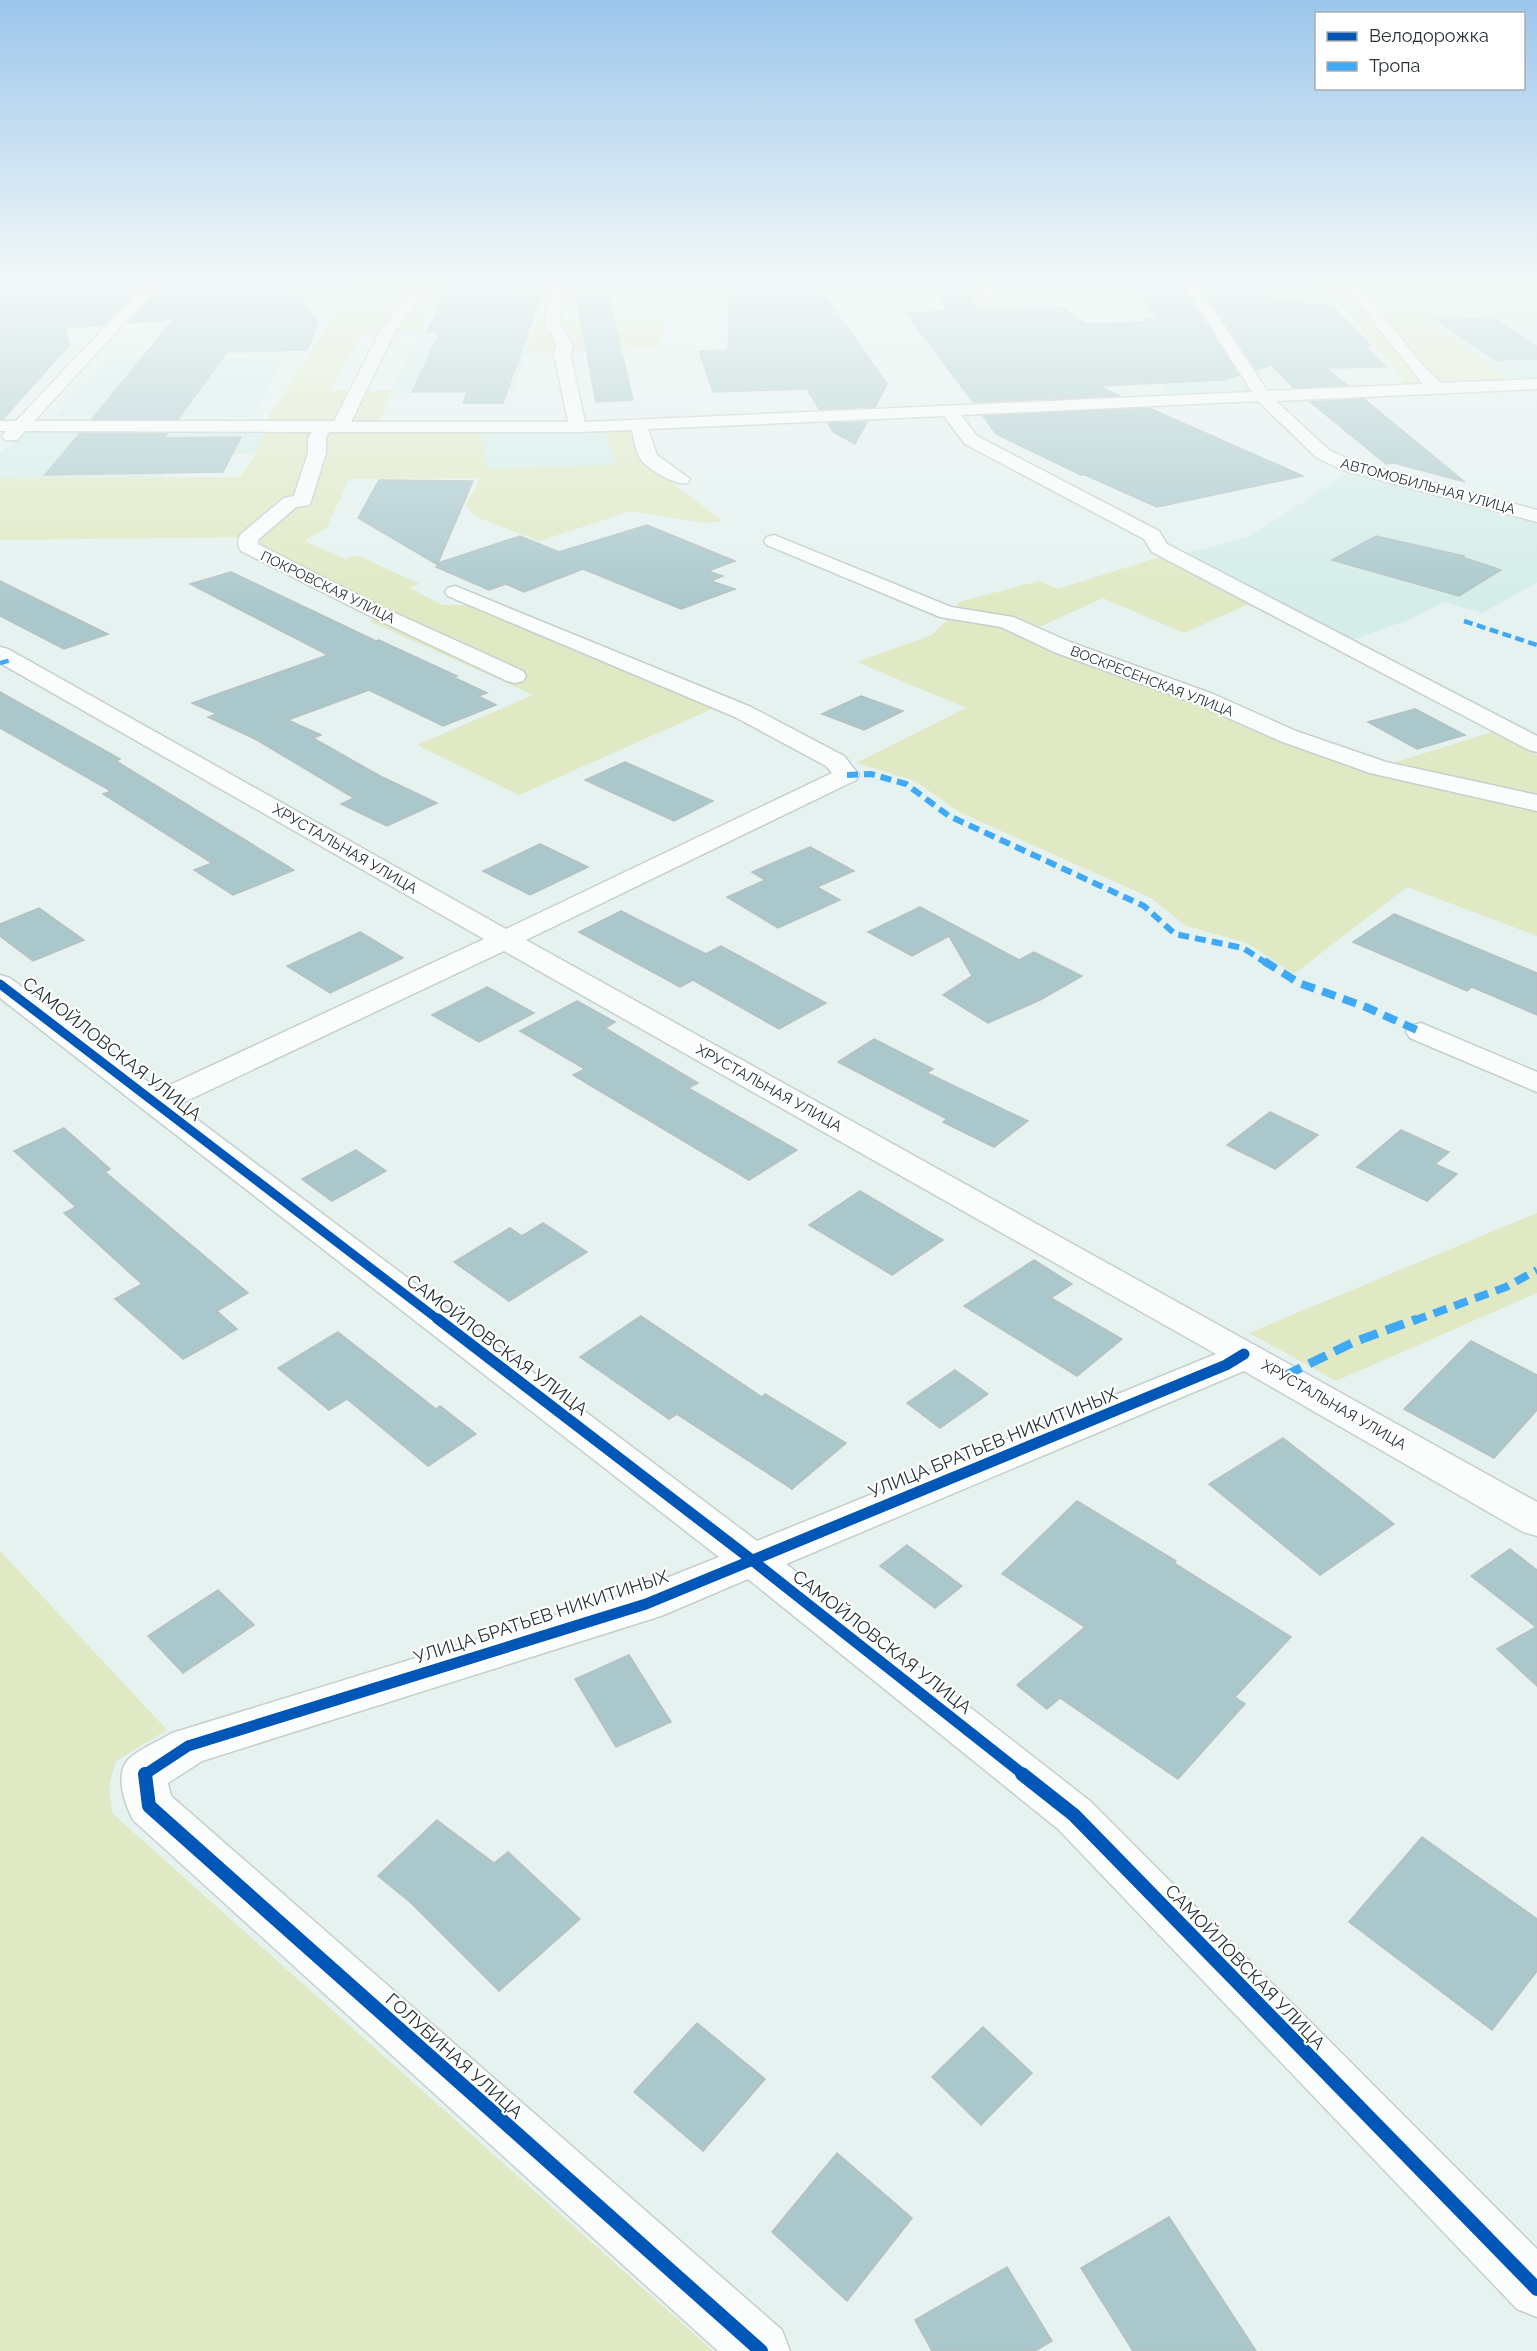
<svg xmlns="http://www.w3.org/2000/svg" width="1537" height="2351" font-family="Raleway,sans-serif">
	<rect width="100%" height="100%" fill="#e5f2f0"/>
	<!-- built -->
	<g fill="#d4ede8">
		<polygon points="1537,309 1537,379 1512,381 1420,315"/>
		<polygon points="419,333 533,333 512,393 391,393"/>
		<polygon points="1231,357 1252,390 1243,393 1165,397 1152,358"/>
		<polygon points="285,358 253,417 54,416 105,360"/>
		<polygon points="28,431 266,431 255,454 175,455 161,477 0,478 0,454 21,433"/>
		<polygon points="606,432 618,465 485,470 481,433"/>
		<polygon points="1350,471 1537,522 1537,582 1483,613 1443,602 1411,619 1348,641 1185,554 1251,536"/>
	</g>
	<!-- green -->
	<g fill="#e0e9c3">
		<polygon points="357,282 443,282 419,333 363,333 330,390 393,390 379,424 264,423"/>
		<polygon points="1321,282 1537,282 1537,309 1421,315 1512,381 1405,386 1397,371"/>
		<polygon points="663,319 662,345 646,349 526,354 536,320"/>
		<polygon points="266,431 481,433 486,469 617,465 606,432 630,432 641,460 723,521 706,523 630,511 540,541 476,517 465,505 480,478 349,479 327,527 305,541 345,559 357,555 420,584 410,588 442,605 497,605 738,700 714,708 519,795 417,745 533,695 369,621 390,612 260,544 261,537 0,540 0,478 240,477 255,454"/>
		<polygon points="1159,557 1249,604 1184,633 1103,598 1037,628 1010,616 959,610 958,602 1039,581 1058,589"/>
		<polygon points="949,618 996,625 1056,651 1251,725 1537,809 1537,936 1407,887 1294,974 1247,943 1186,926 1151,898 959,812 915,781 856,763 966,708 857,662 932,635"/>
		<polygon points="1492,732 1537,755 1537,797 1390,764"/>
		<polygon points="1537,1213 1537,1293 1336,1381 1249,1333"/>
		<polygon points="0,1551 167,1730 116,1761 109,1785 112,1813 713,2351 0,2351"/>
	</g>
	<!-- building -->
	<g fill="#aac8cc" stroke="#b6c0c1" stroke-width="1.5">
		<polygon points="0,282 144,282 104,325 65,328 69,345 3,419 0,419"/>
		<polygon points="164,282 292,282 318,323 307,350 227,352 178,419 92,419 174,319 128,323"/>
		<polygon points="730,282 815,282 887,384 875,407 819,409 807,389 713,392 699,351 728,350"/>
		<polygon points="935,282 965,282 975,308 1063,307 1076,319 1088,324 1147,322 1145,318 1157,318 1133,282 1180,283 1239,375 1223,380 1098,386 1120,396 973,402 906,313 945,311"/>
		<polygon points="451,283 492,283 489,290 543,290 503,403 463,403 467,392 412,392 440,332 426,332"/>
		<polygon points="1199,283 1223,283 1228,288 1265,287 1276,299 1302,299 1308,305 1332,305 1371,346 1365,346 1386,367 1326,368 1347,385 1294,388 1271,365 1256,370"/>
		<polygon points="575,290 607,290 633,400 596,402"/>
		<polygon points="1493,318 1537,346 1537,359 1496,360 1436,320"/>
		<polygon points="1364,399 1465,482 1394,463 1386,464 1310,402"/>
		<polygon points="1149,408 1303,476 1157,507 1085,475 1081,475 996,434 983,416"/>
		<polygon points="867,422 855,444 833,432 828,423"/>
		<polygon points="80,433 167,434 164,438 241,437 223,472 45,475"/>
		<polygon points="379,480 473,481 438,563 520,536 559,552 647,525 735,561 708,571 723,576 711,581 735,589 681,609 583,569 524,592 506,584 489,590 436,567 441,565 438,565 358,518"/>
		<polygon points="1376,536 1464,556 1462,557 1501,570 1459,596 1332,560"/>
		<polygon points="231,572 376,641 379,640 457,676 453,677 487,693 478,696 496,705 443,726 369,690 288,720 321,735 313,738 380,776 437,803 387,826 341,804 354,798 257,740 208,717 217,714 192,703 328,655 190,584"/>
		<polygon points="0,581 108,634 64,649 0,616"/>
		<polygon points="0,692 120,759 116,761 294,870 233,895 194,870 212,863 103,794 111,791 0,728"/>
		<polygon points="861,696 903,711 864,730 822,714"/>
		<polygon points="1415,709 1465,735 1417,749 1368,722"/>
		<polygon points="625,762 713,801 674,821 585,780"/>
		<polygon points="540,844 588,867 530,895 483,871"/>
		<polygon points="810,847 854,871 817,887 840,900 778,928 727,897 765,880 752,872"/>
		<polygon points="920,907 1019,960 1034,952 1082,976 1040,1000 988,1023 943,995 972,976 949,936 912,956 868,932"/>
		<polygon points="39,908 84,940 33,961 0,936 0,924"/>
		<polygon points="621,911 706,954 721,946 826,1003 779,1029 693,980 680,987 579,932"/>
		<polygon points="1394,914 1537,973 1537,1015 1472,987 1467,991 1353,942"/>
		<polygon points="360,932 403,958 330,993 287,966"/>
		<polygon points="487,987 534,1013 479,1042 432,1015"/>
		<polygon points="577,1001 615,1022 605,1028 698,1083 688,1088 797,1150 749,1180 573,1075 585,1069 520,1031"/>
		<polygon points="874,1039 933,1069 927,1073 1028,1121 994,1147 943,1122 947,1119 838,1062"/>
		<polygon points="1270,1112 1318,1135 1275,1169 1227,1145"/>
		<polygon points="64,1128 110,1169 105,1172 248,1293 217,1311 237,1329 183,1359 115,1299 142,1284 64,1213 76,1207 14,1151"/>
		<polygon points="1401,1130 1449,1152 1435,1164 1457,1174 1427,1201 1357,1167"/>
		<polygon points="356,1150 386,1171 332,1201 302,1179"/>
		<polygon points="860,1191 943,1240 892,1275 809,1225"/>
		<polygon points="543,1223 587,1252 509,1301 454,1262 510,1228 522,1236"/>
		<polygon points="1034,1260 1072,1284 1051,1298 1122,1339 1077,1376 964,1306"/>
		<polygon points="641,1316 762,1397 765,1394 846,1443 792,1489 677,1414 669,1419 580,1357"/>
		<polygon points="338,1332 436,1409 440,1406 476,1434 428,1466 347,1399 329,1410 278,1368"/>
		<polygon points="1471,1341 1537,1375 1537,1410 1494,1458 1404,1409"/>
		<polygon points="955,1370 988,1394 940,1428 907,1403"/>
		<polygon points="1283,1438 1394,1524 1320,1575 1209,1484"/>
		<polygon points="1077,1501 1176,1561 1174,1563 1291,1637 1235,1697 1245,1704 1178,1779 1060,1698 1047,1709 1017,1685 1085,1627 1002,1574"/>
		<polygon points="907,1545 962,1586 935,1608 880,1566"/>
		<polygon points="1510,1549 1537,1570 1537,1686 1497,1649 1536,1627 1471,1576"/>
		<polygon points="218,1590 254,1625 183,1673 148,1636"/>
		<polygon points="629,1655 671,1722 616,1747 575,1679"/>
		<polygon points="437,1820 494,1863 508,1852 580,1919 499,1991 410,1902 378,1876"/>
		<polygon points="1422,1837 1537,1919 1537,1971 1492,2030 1349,1922"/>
		<polygon points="697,2023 765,2079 703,2151 634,2092"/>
		<polygon points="983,2027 1032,2073 981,2125 932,2077"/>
		<polygon points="837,2153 912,2218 847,2301 772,2232"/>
		<polygon points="1169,2217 1256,2351 1133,2351 1081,2268"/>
		<polygon points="1007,2267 1052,2341 1035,2351 932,2351 915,2320"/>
	</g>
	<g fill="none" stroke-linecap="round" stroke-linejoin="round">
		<defs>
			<g id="minor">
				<path d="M 147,282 L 162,282 L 34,421 L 334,421 L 380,332 L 417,282 L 431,282 L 394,333 L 351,422 L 568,422 L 554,353 L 557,346 L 551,333 L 544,324 L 551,293 L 549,282 L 563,282 L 565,293 L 559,323 L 573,346 L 570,353 L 585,422 L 1252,392 L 1182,282 L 1196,282 L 1267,391 L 1423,384 L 1364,310 L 1335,282 L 1351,282 C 1386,311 1407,354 1441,383 L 1537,379 L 1537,389 L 1276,401 L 1329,450 L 1355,462 L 1537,510 L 1537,522 L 1343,470 L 1317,458 L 1258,401 L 961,415 L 977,436 L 1159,531 L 1167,544 L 1537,736 L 1537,752 L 1529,750 L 1152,552 L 1144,539 L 965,444 L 944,416 L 648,429 L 657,455 L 690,479 L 687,483 C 676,486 650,470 642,461 C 636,454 634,439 632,430 L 578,432 L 329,432 L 326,438 L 326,453 L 311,501 L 309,505 L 296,507 L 258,540 L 258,544 L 384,608 L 523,671 L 526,676 L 523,681 L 515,683 L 507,681 L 370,616 L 241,551 C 237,545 237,540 241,534 L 284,498 L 294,496 L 308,453 L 308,438 L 312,432 L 25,431 L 17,440 L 5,440 L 2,436 L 6,431 L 0,431 L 0,421 L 16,421 Z"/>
				<polygon points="974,282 988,282 996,296 994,299 984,299"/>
				<polygon points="774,535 951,607 1013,617 1070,642 1213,694 1296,731 1386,762 1537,795 1537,811 1370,773 1280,741 1197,704 1054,652 1001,627 940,617 767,545 764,541 767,537"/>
				<path d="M 455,586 L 751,707 L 844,756 L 859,775 L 856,780 L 526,940 L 1537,1502 L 1537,1536 L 1523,1532 L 1244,1371 L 786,1564 L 1090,1801 L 1537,2249 L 1537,2317 L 1517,2309 L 1058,1829 L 748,1579 L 661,1616 L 202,1761 L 168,1783 L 171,1796 L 782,2330 L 790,2351 L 718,2351 L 133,1820 C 125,1804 115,1777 127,1761 C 135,1751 161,1740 172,1733 L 634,1591 L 719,1557 L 0,998 L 0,975 L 10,978 L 159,1090 L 484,939 L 0,663 L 0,647 L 8,649 L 506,929 L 832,773 L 826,766 L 735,717 L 448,596 L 445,592 L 448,588 ZM 504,951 L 1216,1354 L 757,1541 L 178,1105 Z"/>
				<polygon points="1421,1023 1537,1072 1537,1092 1410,1038 1406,1032 1410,1026"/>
			</g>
		</defs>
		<!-- minor casing -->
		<use href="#minor" stroke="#c5cfcd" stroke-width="3"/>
		<!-- minor -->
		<use href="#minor" fill="#fbfdfd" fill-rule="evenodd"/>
		<!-- quiet-far3 -->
		<g stroke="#3fa9f5" stroke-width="4.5" stroke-dasharray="9 4.5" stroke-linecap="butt">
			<polyline points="1464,621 1537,645"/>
			<polyline points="0,663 11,660"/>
		</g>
		<!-- quiet-far2 -->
		<polyline stroke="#3fa9f5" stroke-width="6" stroke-dasharray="11 6" stroke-linecap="butt" points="847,775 871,774 906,784 949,816 1144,906 1175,934 1243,948 1266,963"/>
		<!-- quiet-far1 -->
		<g stroke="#3fa9f5" stroke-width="8" stroke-dasharray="14 8" stroke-linecap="butt">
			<polyline points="1264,961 1299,983 1366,1007 1421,1032"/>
			<polyline points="1413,1321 1506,1287 1537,1270"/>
		</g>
		<!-- quiet -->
		<polyline stroke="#3fa9f5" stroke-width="9" stroke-dasharray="19 9" stroke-linecap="butt" points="1284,1376 1354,1342 1417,1319"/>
		<defs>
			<polyline id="cycleway-far2" points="0,984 440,1321"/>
			<g id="cycleway-far1">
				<polyline points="438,1319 752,1560 1024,1775"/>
				<polyline points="144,1775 188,1746 646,1604 1226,1365 1244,1354"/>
			</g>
			<g id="cycleway">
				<polyline points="145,1774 149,1806 761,2351"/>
				<polyline points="1022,1774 1074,1815 1537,2289"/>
			</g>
		</defs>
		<!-- cycleway-far2 casing -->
		<use href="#cycleway-far2" stroke="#fff" stroke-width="13"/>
		<!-- cycleway-far1 casing -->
		<use href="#cycleway-far1" stroke="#fff" stroke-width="15"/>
		<!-- cycleway casing -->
		<use href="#cycleway" stroke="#fff" stroke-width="18"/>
		<!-- cycleway-far2 -->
		<use href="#cycleway-far2" stroke="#0057b8" stroke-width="9"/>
		<!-- cycleway-far1 -->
		<use href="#cycleway-far1" stroke="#0057b8" stroke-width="11"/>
		<!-- cycleway -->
		<use href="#cycleway" stroke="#0057b8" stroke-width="14"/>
	</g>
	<!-- sky -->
	<linearGradient id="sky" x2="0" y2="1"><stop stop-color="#9cc6ec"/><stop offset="0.46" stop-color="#f3f9f8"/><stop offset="1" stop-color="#f3f9f8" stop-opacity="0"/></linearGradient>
	<rect width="1537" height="611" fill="url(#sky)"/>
	<g text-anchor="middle" stroke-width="4.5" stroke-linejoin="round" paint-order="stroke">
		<!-- far-street labels -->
		<g font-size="14" fill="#283230" stroke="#fff">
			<text transform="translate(1428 486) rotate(15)" y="5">АВТОМОБИЛЬНАЯ УЛИЦА</text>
			<text transform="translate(328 587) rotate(26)" y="5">ПОКРОВСКАЯ УЛИЦА</text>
			<text transform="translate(1152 681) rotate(21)" y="5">ВОСКРЕСЕНСКАЯ УЛИЦА</text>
		</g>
		<!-- street labels -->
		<g font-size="15" fill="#283230" stroke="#fff">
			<text transform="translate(345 849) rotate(30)" y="5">ХРУСТАЛЬНАЯ УЛИЦА</text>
			<text transform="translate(769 1088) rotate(29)" y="5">ХРУСТАЛЬНАЯ УЛИЦА</text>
			<text transform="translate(1334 1405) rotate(30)" y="5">ХРУСТАЛЬНАЯ УЛИЦА</text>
		</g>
		<!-- near-street labels -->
		<g font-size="18" fill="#283230" stroke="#fff">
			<text transform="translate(112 1049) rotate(38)" y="6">САМОЙЛОВСКАЯ УЛИЦА</text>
			<text transform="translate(497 1345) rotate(37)" y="6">САМОЙЛОВСКАЯ УЛИЦА</text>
			<text transform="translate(993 1443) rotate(-22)" y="6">УЛИЦА БРАТЬЕВ НИКИТИНЫХ</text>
			<text transform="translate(541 1617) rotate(-18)" y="6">УЛИЦА БРАТЬЕВ НИКИТИНЫХ</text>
			<text transform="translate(882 1642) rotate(38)" y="6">САМОЙЛОВСКАЯ УЛИЦА</text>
			<text transform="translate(1245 1967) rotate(46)" y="6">САМОЙЛОВСКАЯ УЛИЦА</text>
			<text transform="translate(454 2056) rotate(42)" y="6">ГОЛУБИНАЯ УЛИЦА</text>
		</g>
	</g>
	<!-- legend -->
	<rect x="1315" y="12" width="210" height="78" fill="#ffffff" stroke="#a9adac" stroke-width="1.5"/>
	<rect x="1327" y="32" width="30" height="9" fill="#0057b8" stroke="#a9adac" stroke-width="1.5"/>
	<text x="1369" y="42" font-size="18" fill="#283230">Велодорожка</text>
	<rect x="1327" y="62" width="30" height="9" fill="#3fa9f5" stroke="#a9adac" stroke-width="1.5"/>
	<text x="1369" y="72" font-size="18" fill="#283230">Тропа</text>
</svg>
